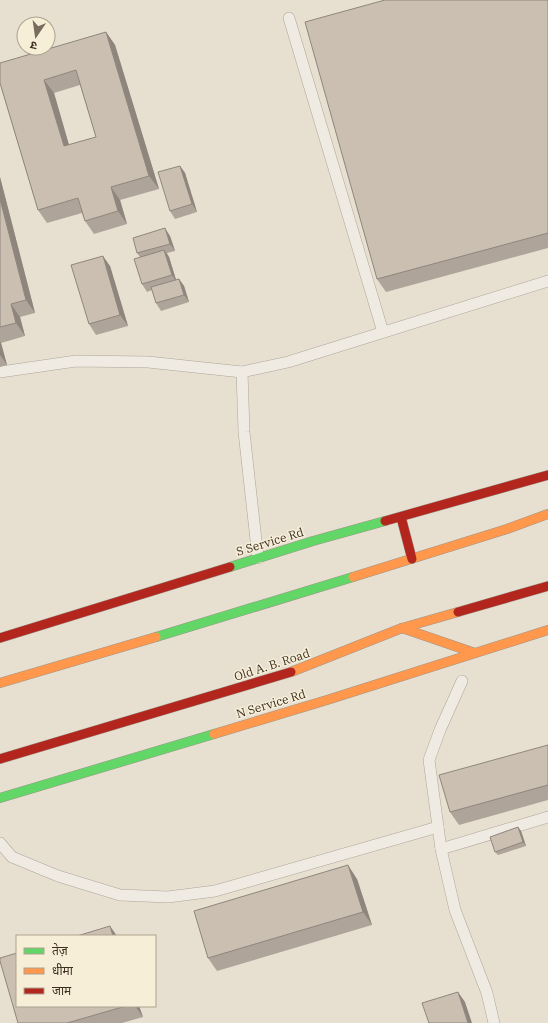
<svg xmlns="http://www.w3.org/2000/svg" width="548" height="1023" font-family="'IBM Plex Serif','Noto Sans Devanagari',serif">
	<rect width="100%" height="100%" fill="#e7e0d1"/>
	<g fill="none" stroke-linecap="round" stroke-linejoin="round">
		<defs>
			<g id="lane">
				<polyline points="289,18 383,332"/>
				<polyline points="0,372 76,361 148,362 242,372 288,362 548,281"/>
				<polyline points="242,372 244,432 258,558"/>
				<polyline points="462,681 440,730 429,760 441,849 455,910 487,993 494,1023"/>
				<polyline points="0,843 12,857 58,876 120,895 168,897 215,891 438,827"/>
				<polyline points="441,849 548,817"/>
			</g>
			<g id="fast">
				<polyline points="230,567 313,541 385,521"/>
				<polyline points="156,637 353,577"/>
				<polyline points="0,798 214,734"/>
			</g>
			<g id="slow">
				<polyline points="353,577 507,529 548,514"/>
				<polyline points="402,628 475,653"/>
				<polyline points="291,672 402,628 458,612"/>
				<polyline points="0,683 156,637"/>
				<polyline points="214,734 327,700 548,630"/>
			</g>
			<g id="jam">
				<polyline points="401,517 412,559"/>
				<polyline points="385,521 548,475"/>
				<polyline points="458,612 548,586"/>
				<polyline points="0,638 230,567"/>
				<polyline points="0,759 291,672"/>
			</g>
		</defs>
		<!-- lane casing -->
		<use href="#lane" stroke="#ada599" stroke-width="12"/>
		<!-- fast casing -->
		<use href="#fast" stroke="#9c958a" stroke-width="10"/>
		<!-- slow casing -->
		<use href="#slow" stroke="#9c958a" stroke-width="10"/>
		<!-- jam casing -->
		<use href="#jam" stroke="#9c958a" stroke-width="10"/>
		<!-- lane -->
		<use href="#lane" stroke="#efebe3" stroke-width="11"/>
		<!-- fast -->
		<use href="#fast" stroke="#63d668" stroke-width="9"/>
		<!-- slow -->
		<use href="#slow" stroke="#ff974d" stroke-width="9"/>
		<!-- jam -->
		<use href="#jam" stroke="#b3261e" stroke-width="9"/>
	</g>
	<!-- wall -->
	<g fill="#afa499" fill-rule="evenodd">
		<polygon points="548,0 548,248 386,292 377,279"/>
		<path d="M 106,32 L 115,45 L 159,189 L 120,200 L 127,224 L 94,234 L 85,221 L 82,213 L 47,223 L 38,210 L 0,83 ZM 80,85 L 96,137 L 69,145 L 54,93 Z"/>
		<polygon points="180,166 185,173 197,212 175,219 170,211"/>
		<polygon points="0,177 35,313 20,317 25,336 1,343 7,365 0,367"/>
		<polygon points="170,236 175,251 167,253 169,257 176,280 179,279 184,286 189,302 161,311 156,303 152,290 147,292 142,284 140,257 137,253"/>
		<polygon points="110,266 128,326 96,335 89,324"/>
		<polygon points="548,745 548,800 459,825 450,812"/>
		<polygon points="518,827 521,831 526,846 498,855 495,852"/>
		<polygon points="357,879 372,925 217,971 208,958"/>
		<polygon points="17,1006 139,1006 143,1017 122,1023 18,1023"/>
	</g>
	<!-- shaded-wall -->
	<g fill="#8e867d">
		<polygon points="106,32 115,45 159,189 149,176"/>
		<polygon points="44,80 54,93 73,159 64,146"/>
		<polygon points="180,166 185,173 197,212 192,204"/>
		<polygon points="0,177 35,313 26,300 0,199"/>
		<polygon points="111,187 120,200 127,224 118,211"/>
		<polygon points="165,228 170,236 175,251 170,244"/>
		<polygon points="164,250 169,257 177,283 172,275"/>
		<polygon points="103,256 110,266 128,326 120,315"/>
		<polygon points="179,279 184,286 189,302 184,295"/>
		<polygon points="11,304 20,317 25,336 16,323"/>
		<polygon points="0,341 1,343 7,365 0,355"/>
		<polygon points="518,827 521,831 526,846 523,842"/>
		<polygon points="348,865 357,879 372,925 363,912"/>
		<polygon points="110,926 117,936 113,936"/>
		<polygon points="458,992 465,1002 472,1023 468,1023"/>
		<polygon points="135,1006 139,1006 143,1017"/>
	</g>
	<!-- building -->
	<g fill="#cbbfb2" stroke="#8e867d" fill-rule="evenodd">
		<polygon points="385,0 548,0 548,233 377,279 305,22"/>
		<path d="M 106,32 L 149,176 L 111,187 L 118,211 L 85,221 L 78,198 L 38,210 L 0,83 L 0,63 ZM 76,70 L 96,137 L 64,146 L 44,80 Z"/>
		<polygon points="180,166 192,204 170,211 158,172"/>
		<polygon points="0,199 26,300 11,304 16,323 0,327"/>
		<polygon points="165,228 170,244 137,253 133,238"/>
		<polygon points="164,250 172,275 142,284 134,259"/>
		<polygon points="103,256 120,315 89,324 71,265"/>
		<polygon points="179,279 184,295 156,303 151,287"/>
		<polygon points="548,745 548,785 450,812 439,775"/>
		<polygon points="518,827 523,842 495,852 490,837"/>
		<polygon points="348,865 363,912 208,958 194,911"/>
		<polygon points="110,926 113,936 77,936"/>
		<polygon points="17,953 17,1006 126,1006 67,1023 18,1023 0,961 0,958"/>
		<polygon points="458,992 468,1023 429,1023 422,1003"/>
	</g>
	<g text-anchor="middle" stroke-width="3" stroke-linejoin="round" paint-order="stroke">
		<!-- street labels -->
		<g font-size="12" fill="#3d2e20" stroke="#f7eed8">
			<text transform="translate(270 542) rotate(-17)" y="4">S Service Rd</text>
			<text transform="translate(272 665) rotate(-18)" y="4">Old A. B. Road</text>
			<text transform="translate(271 704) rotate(-17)" y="4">N Service Rd</text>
		</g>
	</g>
	<!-- legend -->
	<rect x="16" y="935" width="140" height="72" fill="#f7eed8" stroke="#ada18e"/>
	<rect x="24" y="948" width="20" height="6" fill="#63d668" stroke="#ada18e"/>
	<text x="52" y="955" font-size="12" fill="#3d2e20">तेज़</text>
	<rect x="24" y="968" width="20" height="6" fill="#ff974d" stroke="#ada18e"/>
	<text x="52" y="975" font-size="12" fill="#3d2e20">धीमा</text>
	<rect x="24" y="988" width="20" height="6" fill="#b3261e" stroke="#ada18e"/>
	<text x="52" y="995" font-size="12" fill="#3d2e20">जाम</text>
	<!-- north arrow -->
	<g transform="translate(36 36) rotate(193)"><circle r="19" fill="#f7eed8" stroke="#ada18e"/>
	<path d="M0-3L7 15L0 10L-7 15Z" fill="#786c5e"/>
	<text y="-6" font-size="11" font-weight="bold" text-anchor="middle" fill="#3d2e20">उ</text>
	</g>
</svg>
